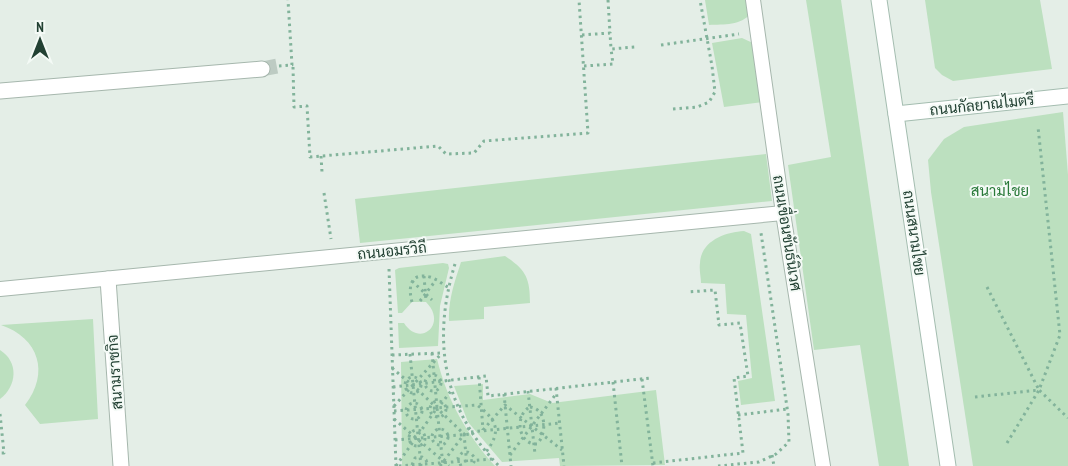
<svg xmlns="http://www.w3.org/2000/svg" width="1068" height="466" font-family="'PT Sans Narrow',Sarabun,sans-serif">
	<rect width="100%" height="100%" fill="#e4eee7"/>
	<!-- green -->
	<g fill="#bce0bf">
		<path d="M 705,0 L 748,0 L 751,13 C 741,26 724,24 709,25 Z"/>
		<polygon points="806,0 841,0 909,466 879,466 860,345 814,350 788,165 831,157"/>
		<polygon points="925,0 1040,0 1052,69 953,81 942,75 935,68"/>
		<polygon points="742,38 755,44 763,102 724,107 712,43"/>
		<polygon points="1063,112 1068,175 1068,466 973,466 931,192 928,160 944,139 964,127"/>
		<polygon points="766,154 772,201 360,243 355,199"/>
		<path d="M 744,231 L 751,234 L 775,401 L 741,405 L 738,381 L 752,378 L 746,315 L 727,314 L 725,284 L 701,283 C 701,277 699,270 700,263 C 701,241 725,232 744,231 Z"/>
		<path d="M 505,256 C 526,270 530,278 530,303 L 484,307 L 484,319 L 449,321 C 448,300 455,281 461,262 Z"/>
		<path d="M 443,263 L 448,264 L 449,268 L 440,306 L 438,346 L 399,348 L 398,323 L 404,323 C 420,348 448,324 426,302 L 412,302 L 402,313 L 398,313 L 395,270 L 399,268 Z"/>
		<path d="M 93,319 L 98,419 L 40,424 L 25,405 C 50,373 39,338 1,325 Z"/>
		<path d="M 0,350 C 19,362 17,386 0,399 Z"/>
		<path d="M 437,359 C 447,400 467,435 495,466 L 402,466 L 401,362 Z"/>
		<polygon points="483,384 483,400 530,394 552,403 656,390 665,465 560,466 559,458 502,462 468,422 454,386"/>
	</g>
	<g fill="none" stroke-linecap="round" stroke-linejoin="round">
		<!-- street-tunnel -->
		<polyline stroke="#bdcbc3" stroke-width="15" stroke-dasharray="15 8" stroke-linecap="butt" points="262,69 278,66"/>
		<defs>
			<g id="lane">
				<polyline points="753,0 783,213 823,466"/>
				<polyline points="0,289 783,213"/>
			</g>
			<g id="street">
				<polyline points="0,91 262,69"/>
				<polyline points="108,279 121,466"/>
			</g>
			<g id="secondary">
				<polyline points="879,0 948,466"/>
				<polyline points="896,114 1068,96"/>
			</g>
		</defs>
		<!-- lane casing -->
		<use href="#lane" stroke="#a6b7ad" stroke-width="16"/>
		<!-- street casing -->
		<use href="#street" stroke="#a6b7ad" stroke-width="17"/>
		<!-- secondary casing -->
		<use href="#secondary" stroke="#a4bdb0" stroke-width="17"/>
		<!-- path -->
		<g stroke="#82b39b" stroke-width="3" stroke-dasharray="2.5 4" stroke-linecap="butt">
			<polyline points="608,0 610,33"/>
			<polyline points="582,35 610,33 611,49"/>
			<polyline points="661,45 739,34"/>
			<polyline points="279,66 292,65 288,0"/>
			<polyline points="584,66 613,64 611,49 635,47"/>
			<polyline points="293,67 294,107 307,106 310,157 438,146 446,154 474,153 484,141 588,133 579,0"/>
			<polyline points="673,109 697,107 709,102 715,92 712,66 700,0"/>
			<polyline points="321,156 322,172"/>
			<polyline points="324,193 331,239"/>
			<path d="M 455,264 C 432,339 442,408 499,466"/>
			<polyline points="389,269 396,466"/>
			<polyline points="424,276 426,301"/>
			<polyline points="412,281 432,300"/>
			<polyline points="987,287 1039,390"/>
			<polyline points="420,301 436,280"/>
			<path d="M 412,302 C 408,287 410,272 430,277 C 437,279 442,284 448,287"/>
			<polyline points="432,353 437,407"/>
			<polyline points="410,354 421,466"/>
			<polyline points="392,355 441,353"/>
			<polyline points="392,368 418,390 464,434 467,466"/>
			<circle cx="433" cy="383" r="8"/>
			<circle cx="413" cy="385" r="8"/>
			<polyline points="479,377 483,430"/>
			<polyline points="642,379 653,466"/>
			<polyline points="613,382 622,466"/>
			<polyline points="393,387 486,376 488,396 650,378"/>
			<polyline points="556,388 564,466"/>
			<polyline points="528,391 535,454"/>
			<polyline points="504,394 511,466"/>
			<polyline points="975,397 1039,390 1068,418"/>
			<circle cx="438" cy="409" r="8"/>
			<circle cx="414" cy="411" r="8"/>
			<polyline points="441,404 451,391"/>
			<polyline points="394,406 442,353"/>
			<path d="M 530,407 C 547,409 547,434 537,444 C 518,445 514,415 530,407 Z"/>
			<path d="M 394,411 L 477,405 C 497,420 502,431 486,452"/>
			<polyline points="0,414 4,453 0,453"/>
			<polyline points="738,415 788,409"/>
			<polyline points="394,419 449,466"/>
			<circle cx="440" cy="437" r="8"/>
			<polyline points="483,430 505,405 562,450"/>
			<circle cx="417" cy="438" r="8"/>
			<polyline points="471,432 560,423"/>
			<polyline points="395,440 472,434"/>
			<polyline points="1007,443 1039,390 1060,335 1038,127"/>
			<polyline points="510,455 556,394"/>
			<polyline points="772,455 774,466"/>
			<polyline points="653,463 743,453 734,378 748,376 740,323 719,325 715,290 688,292"/>
			<polyline points="412,465 415,458 422,457 426,460 428,466"/>
			<polyline points="396,466 437,408 443,466"/>
			<polyline points="399,466 492,459"/>
			<polyline points="440,466 469,428"/>
			<path d="M 461,466 L 458,458 C 462,450 469,450 474,457 L 474,462 L 471,466"/>
			<polyline points="718,466 759,462 776,454 789,442 788,414 761,233"/>
		</g>
		<!-- lane -->
		<use href="#lane" stroke="#fff" stroke-width="14"/>
		<!-- street -->
		<use href="#street" stroke="#fff" stroke-width="15"/>
		<!-- secondary -->
		<use href="#secondary" stroke="#fff" stroke-width="15"/>
	</g>
	<g text-anchor="middle" stroke-width="4" stroke-linejoin="round" paint-order="stroke">
		<!-- street labels -->
		<g font-size="15" fill="#224133" stroke="#f4faf6">
			<text transform="translate(982 105) rotate(-6)" y="5">ถนนกัลยาณไมตรี</text>
			<text transform="translate(787 233) rotate(81)" y="5">ถนนเขื่อนขันธ์นิเวศ</text>
			<text transform="translate(914 233) rotate(82)" y="5">ถนนสนามไชย</text>
			<text transform="translate(392 251) rotate(-6)" y="5">ถนนอมรวิถี</text>
			<text transform="translate(115 372) rotate(-94)" y="5">สนามราชกิจ</text>
		</g>
		<!-- park labels -->
		<g font-size="15" fill="#2a7a3a" stroke="#f4faf6">
			<text x="1000" y="196">สนามไชย</text>
		</g>
	</g>
	<!-- north arrow -->
	<g transform="translate(40 40)" stroke="#f4faf6" stroke-width="4" paint-order="stroke">
	<path d="M0-4L9 19L0 12L-9 19Z" fill="#224133"/>
	<text y="-8" font-size="14" font-weight="bold" text-anchor="middle" fill="#224133">N</text>
	</g>
</svg>
